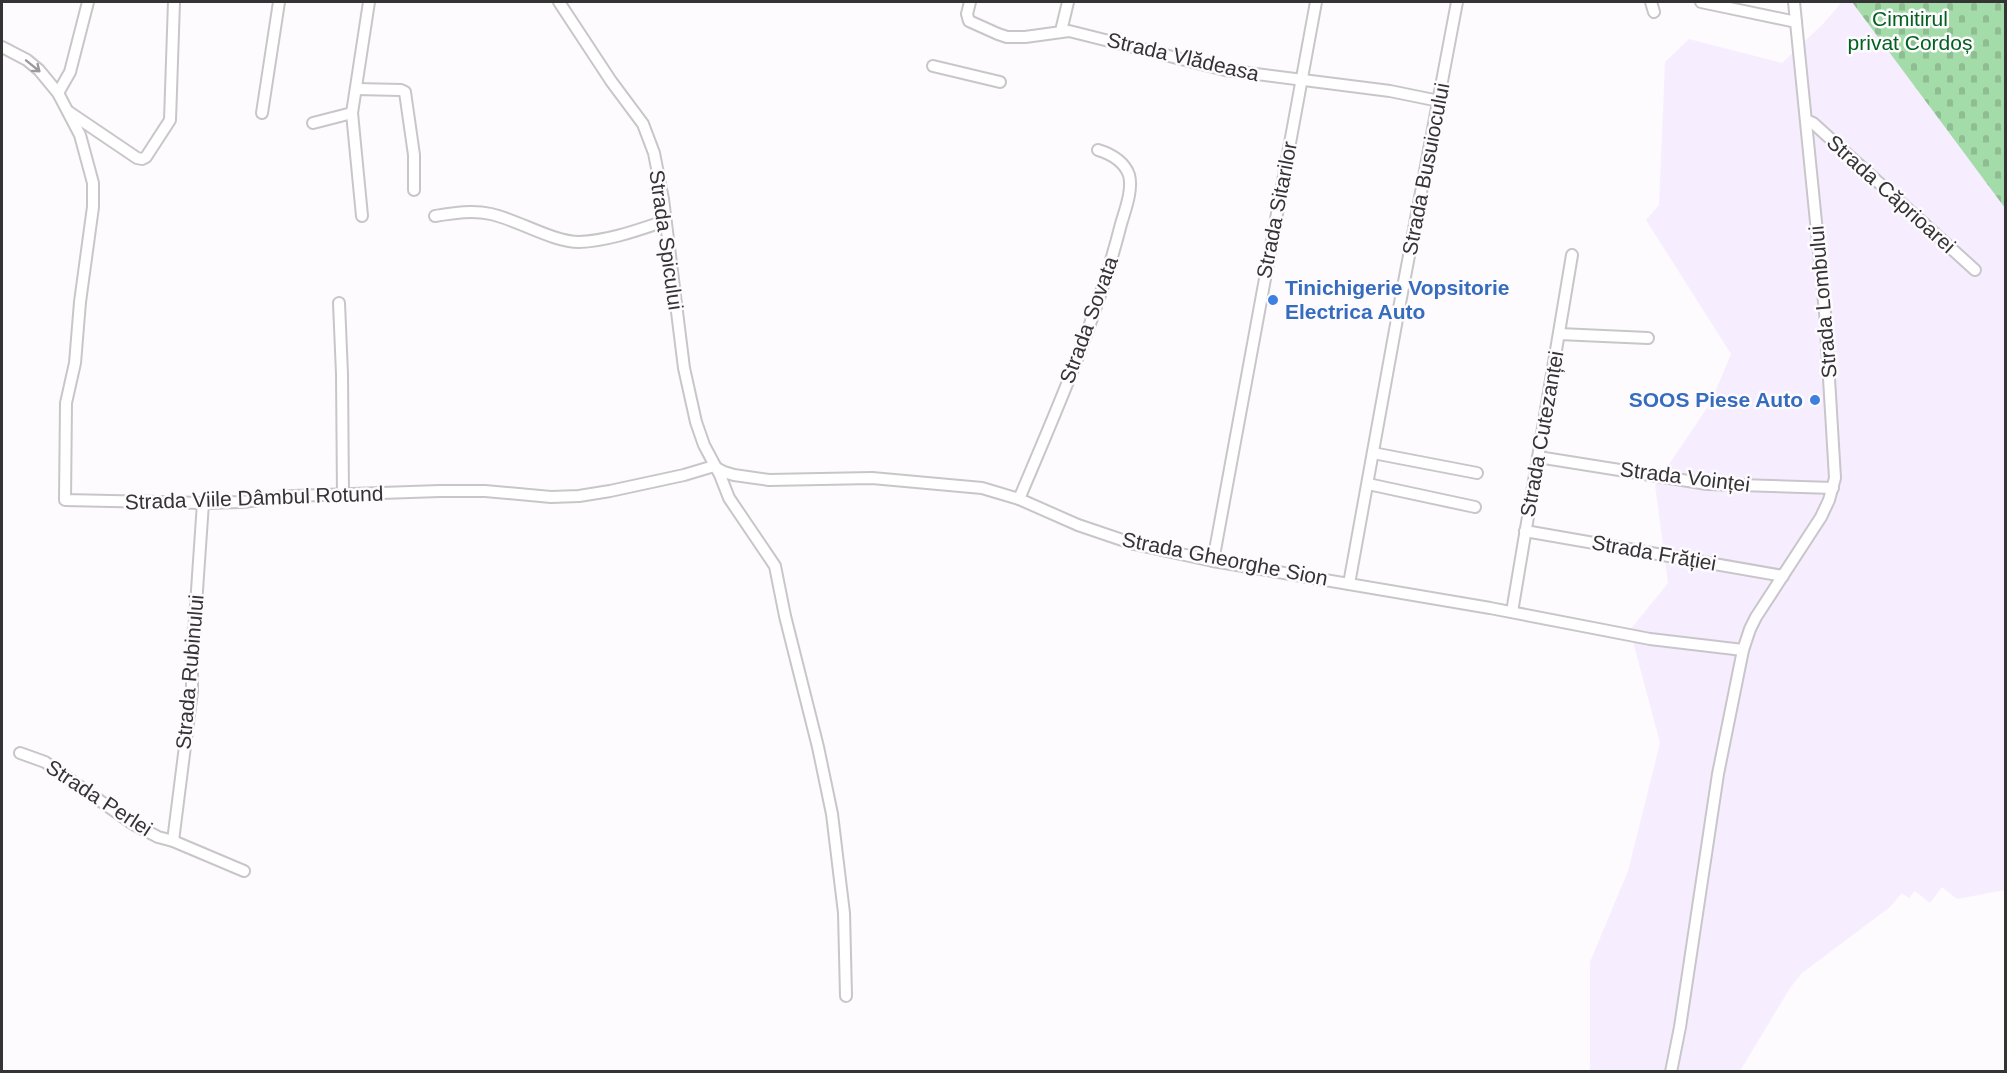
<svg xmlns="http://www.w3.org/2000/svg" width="2007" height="1073" font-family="Helvetica,sans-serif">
	<defs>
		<pattern id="cemetery-stones" width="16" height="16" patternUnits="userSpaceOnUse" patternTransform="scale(1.5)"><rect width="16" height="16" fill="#a4dca9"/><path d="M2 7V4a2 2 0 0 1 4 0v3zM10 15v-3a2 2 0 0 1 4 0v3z" fill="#8ebd92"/></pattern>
	</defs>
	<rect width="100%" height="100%" fill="#fdfbfd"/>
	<!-- industrial -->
	<polygon fill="#f6eeff" points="1842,2 1992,2 2006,11 2005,890 1957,899 1942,887 1930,903 1915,891 1909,898 1902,893 1890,907 1802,973 1790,988 1740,1071 1590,1072 1590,962 1628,871 1660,743 1630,630 1668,583 1655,485 1711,402 1731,354 1646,220 1659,205 1665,62 1689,39 1782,63 1823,24"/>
	<!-- cemetery -->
	<polygon fill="url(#cemetery-stones)" points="1852,2 2005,2 2005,208"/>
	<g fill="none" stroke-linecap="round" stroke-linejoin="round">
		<defs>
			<g id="minor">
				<polyline points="559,2 611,81 643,124 654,153 663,199 684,368 696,422 704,445 720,475 729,498 775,566 785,616 818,747 832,814 844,913 846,996"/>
				<polyline points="970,2 967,14 969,21 998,34 1007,37 1025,37 1069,31 1225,70 1390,91 1439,101"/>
				<polyline points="1651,2 1654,12"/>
				<polyline points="1701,2 1796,22"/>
				<polyline points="1061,31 1068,2"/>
				<polyline points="2,47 27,60 39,70 58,93 80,135 93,183 93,207 80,302 75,363 66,403 65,500 203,503 242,502 293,496 440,491 485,491 551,497 579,496 610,491 684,475 714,466"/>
				<polyline points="933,66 1000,82"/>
				<polyline points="356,89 401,90 405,92 414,155 414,190"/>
				<polyline points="58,93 70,72 88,2"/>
				<polyline points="69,112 137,158 142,159 146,157 170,120 174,2"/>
				<polyline points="262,113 279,2"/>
				<polyline points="1806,120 1813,123 1975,270"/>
				<polyline points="313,123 352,113"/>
				<polyline points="362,216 352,113 369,2"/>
				<path d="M 435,216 C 454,213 472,210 491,214 C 518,220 553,242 579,242 C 608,241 638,230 665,221"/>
				<polyline points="339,303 342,374 343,495"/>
				<polyline points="1559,334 1648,338"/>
				<polyline points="1373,453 1477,473"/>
				<polyline points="1538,457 1707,484 1833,488"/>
				<polyline points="715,467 724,472 734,475 769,480 872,478 982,488 1019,499 1078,525 1134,544 1213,561 1490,608 1650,639 1743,650"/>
				<polyline points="1368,484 1475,507"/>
				<path d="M 1019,499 C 1057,409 1097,319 1121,224 C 1125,210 1133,190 1129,175 C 1124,161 1111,154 1098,150"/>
				<polyline points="1525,531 1783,576"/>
				<polyline points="1213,561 1316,2"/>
				<polyline points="1349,584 1397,319 1457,2"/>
				<polyline points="1512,612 1572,255"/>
				<polyline points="20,753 45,762 133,824 158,837 173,841 244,871"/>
				<polyline points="173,841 192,691 192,663 203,503"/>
				<polyline points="1671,1072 1680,1027 1718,774 1743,650 1750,629 1756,617 1821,517 1829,500 1835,478 1825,312 1794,2"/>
			</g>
		</defs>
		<!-- minor casing -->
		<use href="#minor" stroke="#c9c6c9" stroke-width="14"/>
		<!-- minor -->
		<use href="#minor" stroke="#fff" stroke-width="10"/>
	</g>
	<!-- one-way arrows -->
	<defs><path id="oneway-shaft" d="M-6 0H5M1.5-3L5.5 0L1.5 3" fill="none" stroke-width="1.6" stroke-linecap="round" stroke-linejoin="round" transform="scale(1.5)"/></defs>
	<use stroke="#9a9a9a" href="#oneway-shaft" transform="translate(33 66) rotate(39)"/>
	<!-- markers -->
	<g fill="#3f7fe0" stroke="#fdfbfd" stroke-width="2">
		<circle cx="1273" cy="300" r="6"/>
		<circle cx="1815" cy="400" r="6"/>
	</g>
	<g text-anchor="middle" stroke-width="5" stroke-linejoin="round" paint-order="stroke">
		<!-- park labels -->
		<g font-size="21" fill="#036120" stroke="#fdfbfd">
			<text x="1910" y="26">Cimitirul<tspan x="1910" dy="24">privat Cordoș</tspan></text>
		</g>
		<!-- street labels -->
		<g font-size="21" fill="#353435" stroke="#fdfbfd">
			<text transform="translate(1183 57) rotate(13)" y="7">Strada Vlădeasa</text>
			<text transform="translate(1426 169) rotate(-79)" y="7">Strada Busuiocului</text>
			<text transform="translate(1891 194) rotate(42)" y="7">Strada Căprioarei</text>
			<text transform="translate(1277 210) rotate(-79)" y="7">Strada Sitarilor</text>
			<text transform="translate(666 240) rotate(82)" y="7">Strada Spicului</text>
			<text transform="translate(1823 302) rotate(-95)" y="7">Strada Lombului</text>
			<text transform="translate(1089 320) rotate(-70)" y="7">Strada Sovata</text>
			<text transform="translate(1542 434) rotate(-80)" y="7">Strada Cutezanței</text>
			<text transform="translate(1685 477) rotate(7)" y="7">Strada Voinței</text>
			<text transform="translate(254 498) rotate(-2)" y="7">Strada Viile Dâmbul Rotund</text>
			<text transform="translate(1654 553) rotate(10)" y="7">Strada Frăției</text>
			<text transform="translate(1225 559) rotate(11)" y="7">Strada Gheorghe Sion</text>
			<text transform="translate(190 672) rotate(-85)" y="7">Strada Rubinului</text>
			<text transform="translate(99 798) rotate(33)" y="7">Strada Perlei</text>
		</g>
		<!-- shop labels -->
		<g font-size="21" font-weight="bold" fill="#366cbe" stroke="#fdfbfd" text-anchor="start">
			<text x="1285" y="295">Tinichigerie Vopsitorie<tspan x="1285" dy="24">Electrica Auto</tspan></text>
			<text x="1803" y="407" text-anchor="end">SOOS Piese Auto</text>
		</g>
	</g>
	<!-- border -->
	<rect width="2007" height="1073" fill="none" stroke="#353435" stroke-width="6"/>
</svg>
